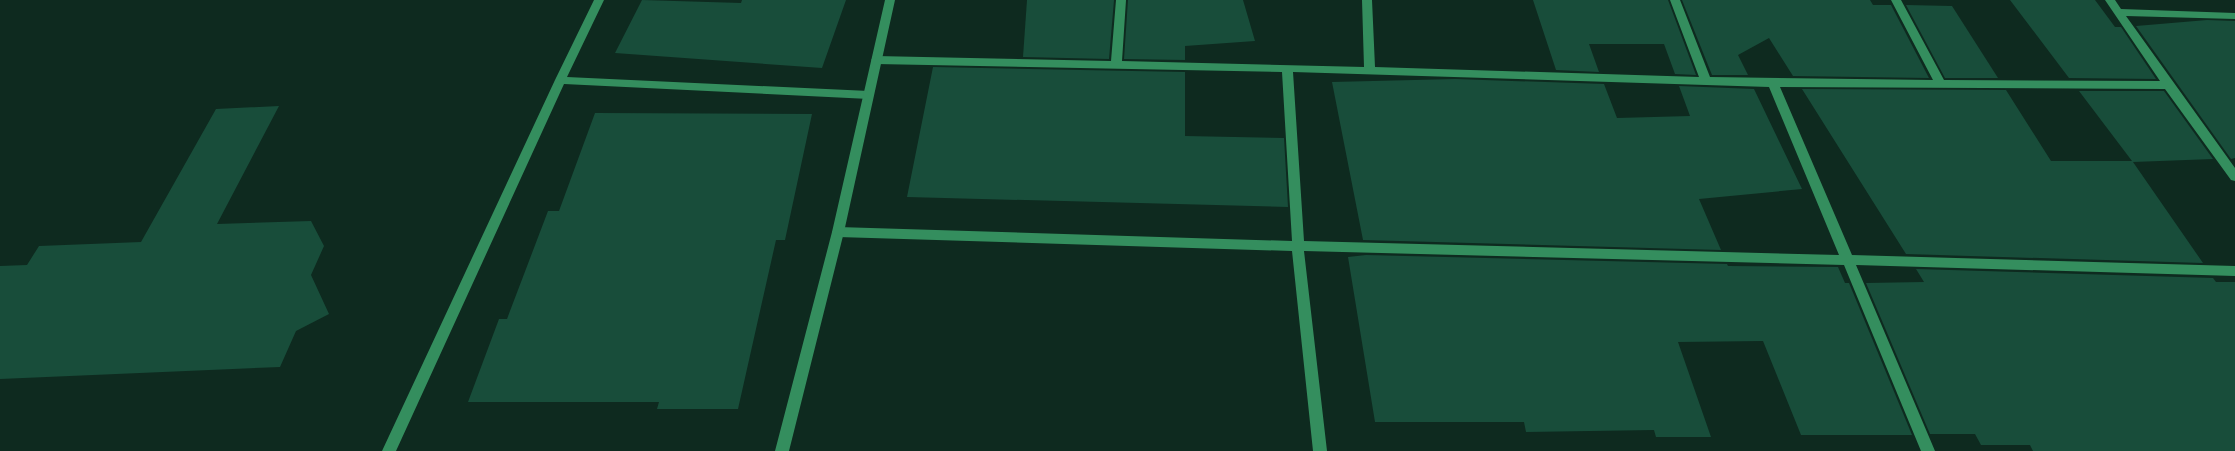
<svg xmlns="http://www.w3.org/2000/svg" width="2235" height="451" font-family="Signika,sans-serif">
	<rect width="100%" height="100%" fill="#0e2a1f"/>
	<!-- building -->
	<g fill="#184d3a">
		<polygon points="642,0 741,3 742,0 846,0 822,68 615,53"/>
		<polygon points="1027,0 1114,0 1109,59 1023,57"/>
		<polygon points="1128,0 1243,0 1255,41 1185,46 1185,60 1124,59"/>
		<polygon points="1533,0 1668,0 1696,75 1675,74 1664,44 1589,44 1599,72 1556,70"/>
		<polygon points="1682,0 1870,0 1873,5 1891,5 1929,78 1793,76 1769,38 1738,55 1748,75 1712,75"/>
		<polygon points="2010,0 2095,0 2115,27 2121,27 2156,79 2069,78"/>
		<polygon points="1906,5 1952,6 1998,78 1945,78"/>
		<polygon points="2207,20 2235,21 2235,158 2231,159 2136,26"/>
		<polygon points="933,67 1185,72 1185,136 1284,138 1288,207 907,197"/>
		<polygon points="1455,79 1604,84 1617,118 1690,116 1679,86 1754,89 1802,189 1699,199 1721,250 1363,240 1332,82"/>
		<polygon points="1802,89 2006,90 2051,161 2132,161 2079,91 2164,91 2213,159 2133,162 2203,263 1906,254"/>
		<polygon points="279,106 217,224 311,221 324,246 311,275 329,314 296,331 280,367 0,379 0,266 27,265 39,246 141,242 216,109"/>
		<polygon points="595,113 812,114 785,240 776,240 738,409 657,409 659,402 468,402 499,319 507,319 548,211 559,211"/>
		<polygon points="1366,255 1727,264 1728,266 1838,267 1845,283 1849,283 1912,435 1801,435 1763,341 1678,342 1711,437 1656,437 1654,430 1526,432 1524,422 1375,422 1348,257"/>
		<polygon points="1916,269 2213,278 2216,282 2235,282 2235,451 2033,451 2030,445 1981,445 1975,434 1930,434 1866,283 1924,282"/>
	</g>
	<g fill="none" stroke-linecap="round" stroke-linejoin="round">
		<!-- minor -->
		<g fill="#348e5e" fill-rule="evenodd">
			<polygon points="594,0 604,0 567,77 869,91 874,95 869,99 564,84 396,451 382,451 555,80"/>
			<path d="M 1116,0 L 1126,0 L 1122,61 L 1364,67 L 1362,0 L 1372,0 L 1375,67 L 1699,77 L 1670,0 L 1680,0 L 1710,77 L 1933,80 L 1891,0 L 1901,0 L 1944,80 L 2160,81 L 2105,0 L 2115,0 L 2121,9 L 2235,13 L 2235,19 L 2126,16 L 2235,168 L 2235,181 L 2231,180 L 2165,89 L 1780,87 L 1852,255 L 2235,266 L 2235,276 L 1856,265 L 1935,451 L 1921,451 L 1844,265 L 1304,251 L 1327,451 L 1313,451 L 1292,251 L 838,237 L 834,235 L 832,232 L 834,229 L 838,227 L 1292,241 L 1282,72 L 876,64 L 871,60 L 876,56 L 1111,61 ZM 1293,72 L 1769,87 L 1839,255 L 1304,241 Z"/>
		</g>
		<!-- tertiary -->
		<polygon fill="#348e5e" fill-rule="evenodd" points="885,0 895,0 844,232 789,451 775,451 832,232"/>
	</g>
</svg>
